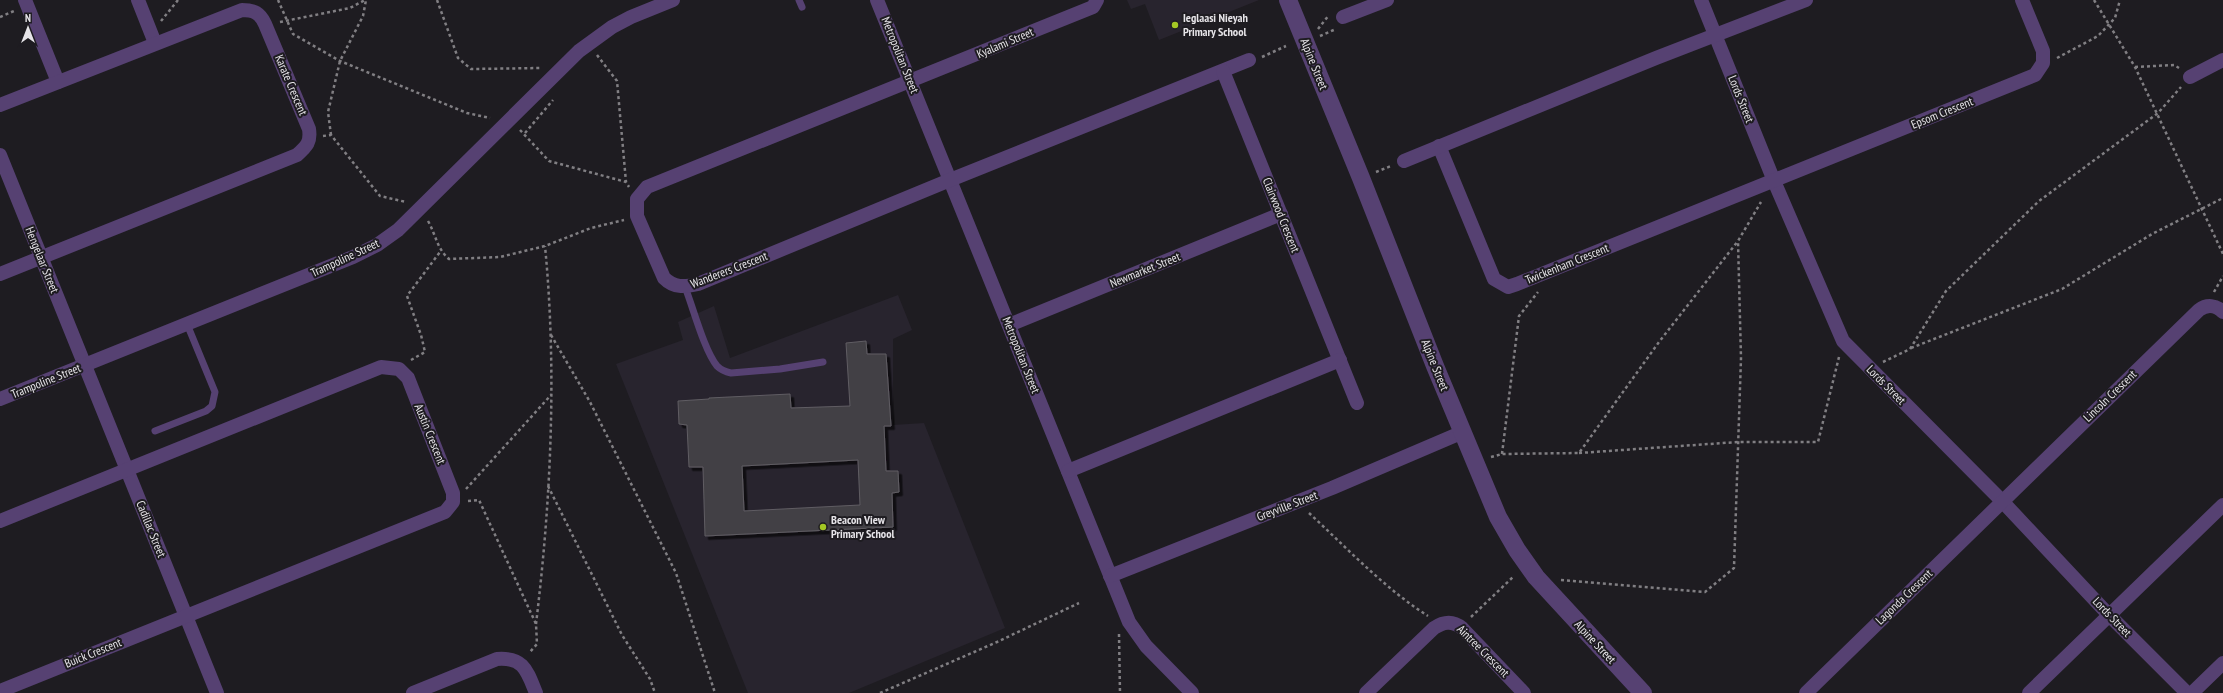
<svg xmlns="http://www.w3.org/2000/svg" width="2223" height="693" font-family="'PT Sans Narrow',sans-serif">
	<defs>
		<filter id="shadow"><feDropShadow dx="3.5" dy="3.5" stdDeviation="0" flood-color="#0009"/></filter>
	</defs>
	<rect width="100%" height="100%" fill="#1e1c21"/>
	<!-- built -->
	<g fill="#28242e">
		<polygon points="1127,0 1259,0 1159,40 1145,4 1131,9"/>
		<polygon points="898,295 912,330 893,339 893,425 924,423 1005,628 849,693 748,693 616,364 683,340 678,322 714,306 730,358"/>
	</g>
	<!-- building -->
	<path fill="#424045" stroke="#605d63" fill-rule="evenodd" filter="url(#shadow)" d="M 866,341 L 867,354 L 886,354 L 891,426 L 884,426 L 886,471 L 898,471 L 899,492 L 892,493 L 893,527 L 705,536 L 703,467 L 689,467 L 687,425 L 679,424 L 678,401 L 709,399 L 709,398 L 790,394 L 791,408 L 850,406 L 846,343 ZM 858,460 L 860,505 L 744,511 L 742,466 Z"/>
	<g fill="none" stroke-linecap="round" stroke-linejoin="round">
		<!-- path -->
		<g stroke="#817f83" stroke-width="2.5" stroke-dasharray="3 3" stroke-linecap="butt">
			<polyline points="278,0 293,34 340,61 467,113 490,118"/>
			<polyline points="437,0 458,58 471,69 542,68"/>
			<polyline points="2094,0 2135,67 2223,254"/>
			<polyline points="0,17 14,11"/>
			<polyline points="161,21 178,0"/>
			<polyline points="280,22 350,8 365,0"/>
			<polyline points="1318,29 1329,15"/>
			<polyline points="1320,36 1336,29"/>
			<polyline points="597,55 617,81 626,182 629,187"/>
			<polyline points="1262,57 1286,46"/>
			<polyline points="2057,58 2098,36 2115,18 2120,0"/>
			<polyline points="2135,67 2174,65 2179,68"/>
			<polyline points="520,130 549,161 626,182"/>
			<polyline points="525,133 553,100"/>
			<polyline points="331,135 328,112 340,61 363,16 366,0"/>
			<polyline points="323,136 331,135 380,196 406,202"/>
			<polyline points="1376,172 1391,166"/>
			<path d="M 428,221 C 436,235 437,249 449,259 L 500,257 L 545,246 L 591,228 L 624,220"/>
			<polyline points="2214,292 2223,276"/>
			<polyline points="551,335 590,402 676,573 715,693"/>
			<polyline points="1911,348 2062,289 2152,234 2223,198"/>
			<polyline points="411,360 425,352 421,335 407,296 440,252"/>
			<polyline points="1883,362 1910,349 1946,291 2039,201 2158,113 2181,87"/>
			<polyline points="1579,453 1738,442 1818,442 1839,357"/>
			<polyline points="1502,454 1519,316 1538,292"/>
			<polyline points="1491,457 1502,454 1579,453 1659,342 1738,241"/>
			<polyline points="548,486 622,635 650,679 655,693"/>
			<polyline points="466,489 551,395"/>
			<polyline points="468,501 479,500 536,624 537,644 529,653"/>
			<path d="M 1309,513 C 1347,548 1384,588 1428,616"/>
			<polyline points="1561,580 1705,592 1734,568 1741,358 1738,241 1761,202"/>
			<polyline points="1471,617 1513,577"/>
			<path d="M 536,624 C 551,500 557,371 545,246"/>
			<polyline points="1119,634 1120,693"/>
			<polyline points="880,693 997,642 1079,603"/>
		</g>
		<!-- service -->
		<g stroke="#564172" stroke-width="7">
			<polyline points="799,0 802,7"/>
			<path d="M 685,287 C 693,307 704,350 717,366 C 721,370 726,372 731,373 L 780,369 L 823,362"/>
			<polyline points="155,431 206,411 212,406 215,392 187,324"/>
		</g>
		<!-- minor -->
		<g stroke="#564172" stroke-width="14">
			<polyline points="25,0 58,82"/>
			<polyline points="138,0 155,43"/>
			<polyline points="877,0 1129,622 1146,646 1192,693"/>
			<path d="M 1097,0 L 1093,7 L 647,187 L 637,199 L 637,216 L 664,278 C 674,288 684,287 698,284 L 950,180 L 1249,60"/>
			<polyline points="1701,0 1774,181 1843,341 2002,501 2108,614 2187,693"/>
			<polyline points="1343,17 1387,0"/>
			<polyline points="1223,71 1357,403"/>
			<polyline points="2190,77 2223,60"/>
			<path d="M 0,105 L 242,10 C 254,10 260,13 265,24 L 309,129 C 311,142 307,146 297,155 L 0,274"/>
			<polyline points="1439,146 1494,279 1508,287 1517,284 2035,75 2043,63 2043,51 2022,0"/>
			<polyline points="0,155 217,693"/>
			<polyline points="1404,161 1656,58 1806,0"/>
			<polyline points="1009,325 1281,214"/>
			<polyline points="0,399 353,257 377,245 398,230 579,51 612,27 631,17 673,0"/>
			<polyline points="1068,471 1340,360"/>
			<polyline points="0,521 381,367 399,369 408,378 453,493 453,502 445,512 0,691"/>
			<polyline points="1110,576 1332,488 1463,432"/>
			<path d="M 413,693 L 497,659 C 524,657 527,671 536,693"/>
			<path d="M 1366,693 L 1434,628 C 1443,622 1452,620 1462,628 L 1524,693"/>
			<path d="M 1806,693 L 2199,310 C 2207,304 2216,305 2223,312"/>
			<polyline points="2029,693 2223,505"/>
			<polyline points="2192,693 2223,663"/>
		</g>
		<!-- tertiary -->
		<polyline stroke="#564172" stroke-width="18" points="1288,0 1361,178 1435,366 1498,517 1517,550 1536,577 1643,693"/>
	</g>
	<!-- markers -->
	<g fill="#a4c824" stroke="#1e1c21" stroke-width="1.5">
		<circle cx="1175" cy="25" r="4"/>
		<circle cx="823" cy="527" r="4"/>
	</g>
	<g text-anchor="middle" stroke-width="4" stroke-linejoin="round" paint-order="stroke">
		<!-- poi labels -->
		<g font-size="12" font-weight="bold" fill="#e6e4e8" stroke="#1e1c21" text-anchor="start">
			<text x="1183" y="22">Ieglaasi Nieyah<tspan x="1183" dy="14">Primary School</tspan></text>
			<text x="831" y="524">Beacon View<tspan x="831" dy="14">Primary School</tspan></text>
		</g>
		<!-- street labels -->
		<g font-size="12" fill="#e6e4e8" stroke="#1e1c21">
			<text transform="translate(1005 43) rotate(-23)" y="4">Kyalami Street</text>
			<text transform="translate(900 55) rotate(68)" y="4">Metropolitan Street</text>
			<text transform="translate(1314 64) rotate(68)" y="4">Alpine Street</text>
			<text transform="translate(291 85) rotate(67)" y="4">Karate Crescent</text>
			<text transform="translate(1741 99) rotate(68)" y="4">Lords Street</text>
			<text transform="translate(1942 113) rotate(-22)" y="4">Epsom Crescent</text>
			<text transform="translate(1281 215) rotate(68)" y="4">Clairwood Crescent</text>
			<text transform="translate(345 258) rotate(-25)" y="4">Trampoline Street</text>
			<text transform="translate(42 260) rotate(68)" y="4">Hengelaar Street</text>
			<text transform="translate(1567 264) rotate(-22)" y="4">Twickenham Crescent</text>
			<text transform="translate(729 270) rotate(-21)" y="4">Wanderers Crescent</text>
			<text transform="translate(1145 270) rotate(-22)" y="4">Newmarket Street</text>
			<text transform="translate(1021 355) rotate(68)" y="4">Metropolitan Street</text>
			<text transform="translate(1435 365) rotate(68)" y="4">Alpine Street</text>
			<text transform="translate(46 381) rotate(-22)" y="4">Trampoline Street</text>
			<text transform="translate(1886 385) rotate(45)" y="4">Lords Street</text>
			<text transform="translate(2110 396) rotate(-44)" y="4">Lincoln Crescent</text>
			<text transform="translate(430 434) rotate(68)" y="4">Austin Crescent</text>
			<text transform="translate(1287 506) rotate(-21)" y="4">Greyville Street</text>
			<text transform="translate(151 529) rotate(68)" y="4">Cadillac Street</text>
			<text transform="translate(1904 597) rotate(-44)" y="4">Lagonda Crescent</text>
			<text transform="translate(2112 617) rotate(46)" y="4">Lords Street</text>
			<text transform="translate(1595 642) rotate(47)" y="4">Alpine Street</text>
			<text transform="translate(1483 651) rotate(45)" y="4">Aintree Crescent</text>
			<text transform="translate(93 653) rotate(-22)" y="4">Buick Crescent</text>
		</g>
	</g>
	<!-- north arrow -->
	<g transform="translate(28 28)" stroke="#1e1c21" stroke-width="3" paint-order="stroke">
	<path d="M0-3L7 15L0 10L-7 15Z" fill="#e6e4e8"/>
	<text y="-6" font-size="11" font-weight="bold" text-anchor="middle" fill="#e6e4e8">N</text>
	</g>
</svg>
